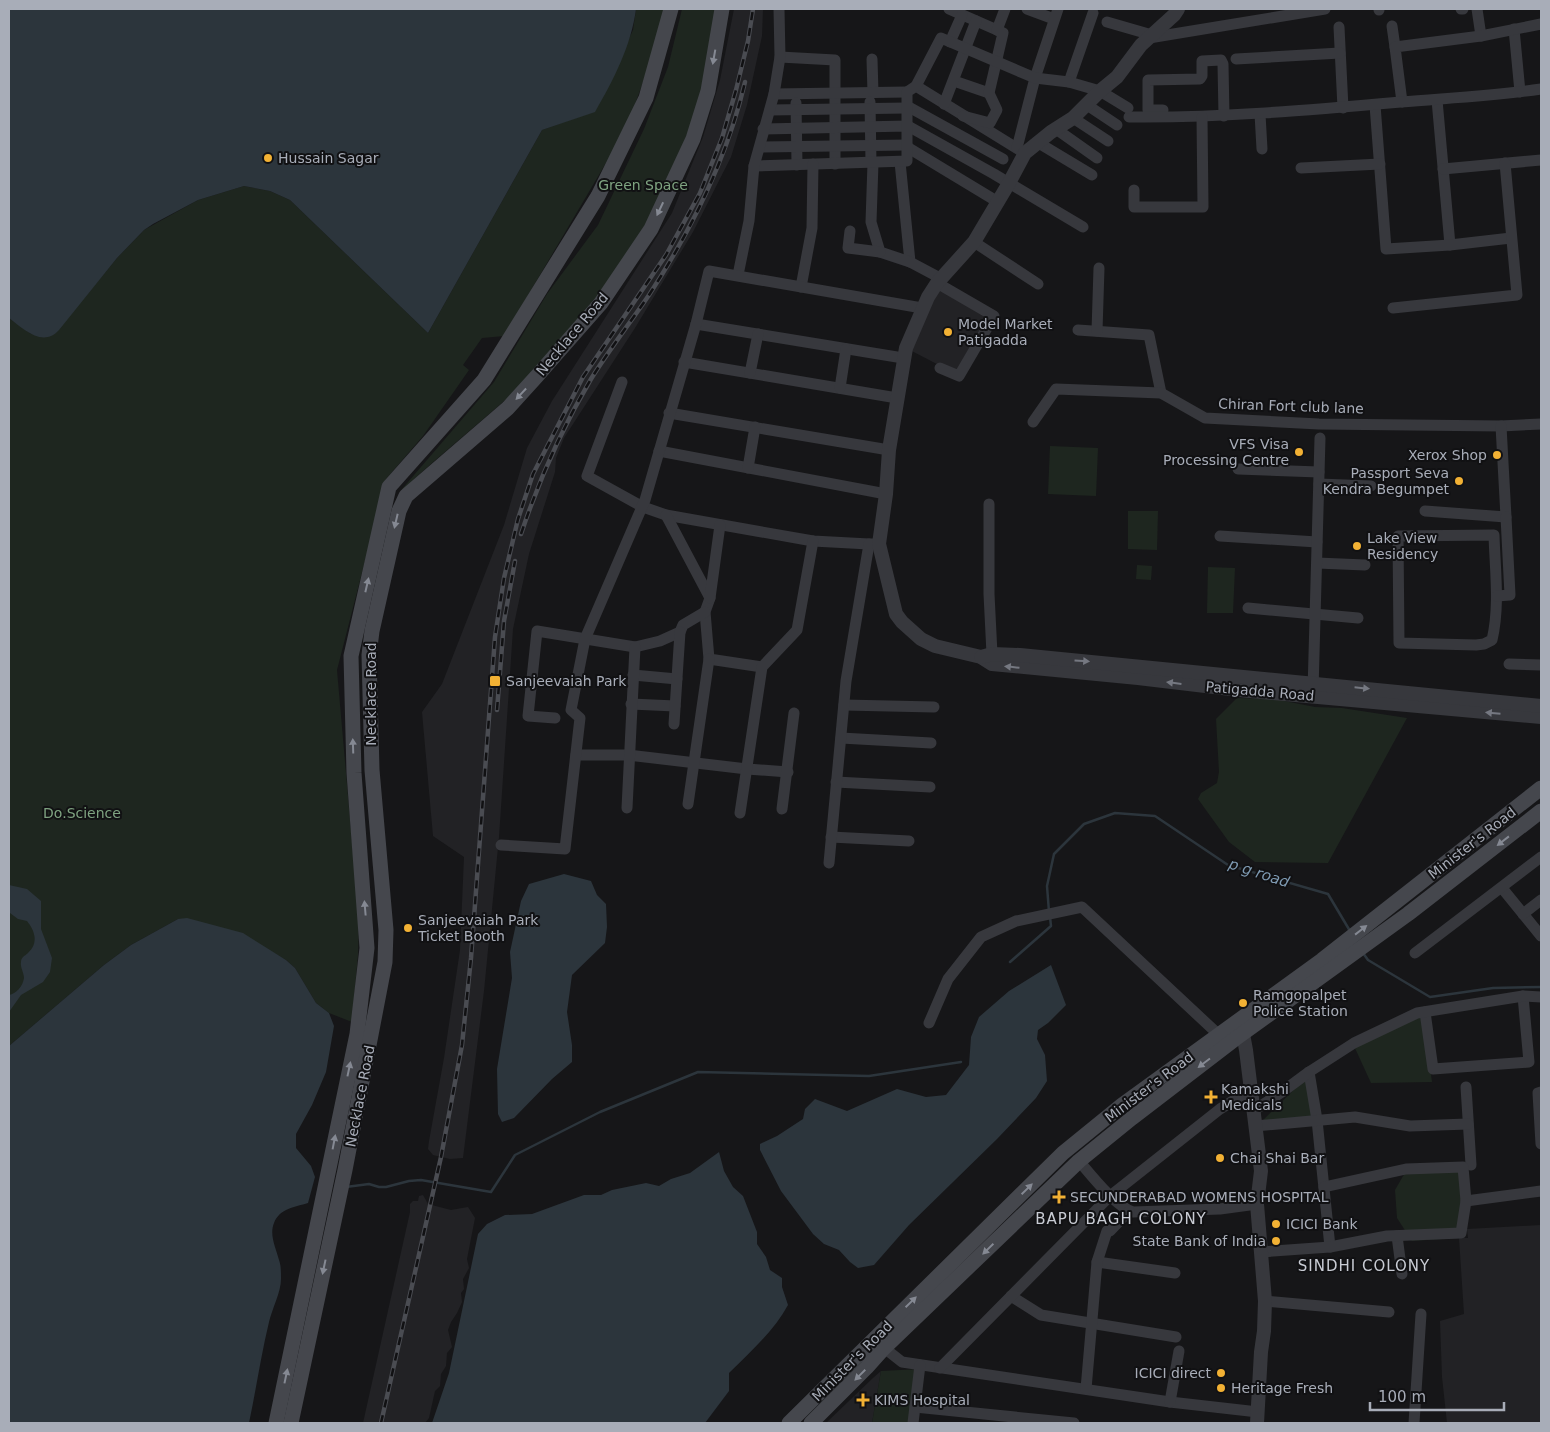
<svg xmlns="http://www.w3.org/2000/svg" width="1550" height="1432" font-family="'DejaVu Sans',sans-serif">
	<rect width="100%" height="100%" fill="#161618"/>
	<!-- built -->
	<g fill="#222225">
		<polygon points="734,9 763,9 762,36 747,105 731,157 693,232 635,328 564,438 556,458 555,472 529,554 513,629 499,837 484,991 463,1158 450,1159 433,1155 428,1149 429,1141 444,1058 460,950 464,857 433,836 422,712 442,684 504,525 527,448 552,401 672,213 703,137 720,80"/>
		<polygon points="937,284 993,315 958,375 906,348"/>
		<polygon points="423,1195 428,1204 451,1210 468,1207 475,1218 467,1259 469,1268 463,1279 464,1289 461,1293 462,1302 457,1313 451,1322 448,1330 452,1347 447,1353 446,1366 441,1374 440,1386 435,1391 429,1418 425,1423 363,1423 410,1212 410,1204 413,1201 418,1201 419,1196"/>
		<polygon points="1541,1225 1541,1423 1447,1423 1442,1377 1440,1321 1464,1314 1459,1238 1468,1238 1467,1229"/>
		<polygon points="881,1371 872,1423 826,1423 873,1378"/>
	</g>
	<!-- green -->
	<g fill="#1e261f">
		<polygon points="636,9 668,9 662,30 626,129 504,336 482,338 463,365 469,370 423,436 386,479 337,670 359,922 358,955 352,1022 329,1013 316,1003 295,968 286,960 274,953 178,919 131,945 104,965 9,1046 9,318 31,334 79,304 117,258 144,230 198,200 244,186 270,191 290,200 428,333 542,130 595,111 633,30"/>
		<polygon points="682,9 717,9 704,91 660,204 611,282 518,389 432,463 413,480 404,491 402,489 494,382 547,294 598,225 644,129 668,67"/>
		<polygon points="1050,446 1098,448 1096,496 1048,494"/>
		<polygon points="1128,511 1158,511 1157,550 1128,549"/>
		<polygon points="1137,565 1152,566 1151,580 1136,579"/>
		<polygon points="1208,567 1235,568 1233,613 1207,613"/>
		<polygon points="1237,698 1274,699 1315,707 1342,708 1407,718 1328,863 1255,862 1229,842 1198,799 1201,793 1217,783 1219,772 1216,719"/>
		<polygon points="1423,1014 1432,1082 1371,1083 1354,1046"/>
		<polygon points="1310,1074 1316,1118 1258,1125"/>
		<polygon points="1461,1169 1463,1202 1459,1238 1412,1241 1397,1218 1395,1190 1406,1171"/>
		<polygon points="920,1369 915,1423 872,1423 881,1371"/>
	</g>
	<!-- water -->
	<g fill="#2c353c">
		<path d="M 9,9 L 636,9 C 631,46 614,79 595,112 L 542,130 L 428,333 L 290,200 L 270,191 L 244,186 L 198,200 L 153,224 L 144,230 L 117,258 L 59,330 C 43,348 23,329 9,318 Z"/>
		<polygon points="564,874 591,881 597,895 606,904 607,927 605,943 572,975 567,1012 572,1045 572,1062 552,1079 514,1118 502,1122 498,1114 497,1069 512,978 510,952 521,901 529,884"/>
		<path d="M 9,885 L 27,889 L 41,901 L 41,929 L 52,958 L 50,972 L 43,982 L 21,995 L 9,1012 L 9,995 C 16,994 23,986 24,978 C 24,973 20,967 21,962 C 21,957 25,956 28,953 C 39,943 35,931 27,921 L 18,919 L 10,913 Z"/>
		<path d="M 187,918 L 243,933 L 286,960 L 295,968 L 316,1003 L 329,1013 L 334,1026 L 326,1072 L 312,1105 L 296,1134 L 296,1148 L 311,1166 L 315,1177 L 308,1203 C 295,1207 280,1208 274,1223 C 269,1235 276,1248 279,1260 C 281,1265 281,1272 281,1279 C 281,1292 272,1309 269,1322 C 261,1355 256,1390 249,1423 L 9,1423 L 9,1046 L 104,965 L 131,945 L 178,919 Z"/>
		<polygon points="1051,965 1066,1005 1048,1023 1038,1030 1037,1039 1045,1055 1047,1081 1036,1098 997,1139 909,1225 874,1265 858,1268 850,1262 839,1250 824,1244 813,1234 781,1191 760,1150 760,1144 777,1136 803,1119 805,1109 815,1099 847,1111 897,1089 926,1097 946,1095 969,1065 971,1037 979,1017 1009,991"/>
		<path d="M 719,1152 L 724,1171 L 733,1187 L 743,1196 L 757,1232 L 757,1244 L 766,1257 L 770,1270 L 782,1278 L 782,1287 L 788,1305 C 774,1331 750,1352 729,1373 L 729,1391 L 705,1423 L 432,1423 L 449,1373 L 478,1234 L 487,1224 L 505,1215 L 532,1214 L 584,1195 L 601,1195 L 612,1190 L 646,1183 L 659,1186 L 671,1179 L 690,1173 Z"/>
	</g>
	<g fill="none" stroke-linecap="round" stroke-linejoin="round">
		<!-- stream -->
		<g stroke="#2c353c" stroke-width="2.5">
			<polyline points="1049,912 1047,886 1054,854 1084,824 1115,813 1155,816 1228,865 1328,894 1350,931"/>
			<polyline points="1363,953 1368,960 1430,997 1493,988 1541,987"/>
			<polyline points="1010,962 1051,926 1050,917"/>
			<polyline points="346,1187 369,1184 379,1187 386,1187 409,1181 421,1180 491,1192 515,1155 600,1112 698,1072 869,1076 961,1062"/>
		</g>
		<!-- minor -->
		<g stroke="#37383d" stroke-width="11">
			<polyline points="949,9 997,30"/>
			<polyline points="1027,9 1054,19"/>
			<polyline points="1379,9 1379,10"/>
			<polyline points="1461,9 1463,9"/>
			<polyline points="1477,9 1481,36"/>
			<polyline points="1107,22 1152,35"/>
			<polyline points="1392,26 1395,47"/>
			<polyline points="1339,27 1343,108"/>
			<polyline points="1514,29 1520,92"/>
			<polyline points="1149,38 1325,9"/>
			<polyline points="950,42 962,15"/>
			<polyline points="780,57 835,60 835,164"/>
			<polyline points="872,59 873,93"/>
			<polyline points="1236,59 1340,53"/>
			<polyline points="954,81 989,93"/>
			<polyline points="1069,82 1093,13"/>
			<polyline points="916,86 1023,152"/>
			<polyline points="774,94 907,92"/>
			<polyline points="1437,100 1450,245"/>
			<polyline points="870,102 871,163"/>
			<polyline points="1402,102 1395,47 1481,36 1541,24"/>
			<polyline points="796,103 797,165"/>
			<polyline points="944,104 976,21"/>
			<polyline points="1087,105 1117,125"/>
			<polyline points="1375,105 1386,249 1450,245 1511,238"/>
			<polyline points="907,106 1003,159"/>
			<polyline points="770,110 907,108"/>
			<polyline points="1163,110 1148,110 1148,80 1200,79 1202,76 1202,61 1221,60 1223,64 1224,116"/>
			<polyline points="1260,114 1262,149"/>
			<polyline points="963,116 990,123 997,110 989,93 1003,33 997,30 1005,9"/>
			<path d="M 1129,117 C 1220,118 1311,110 1401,102 C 1448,98 1495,96 1541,89"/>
			<polyline points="1073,118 1108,141"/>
			<polyline points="763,129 908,126 994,174 1083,227"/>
			<polyline points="1056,129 1097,158"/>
			<polyline points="1037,142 1092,175"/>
			<polyline points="760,147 907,145"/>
			<polyline points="907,147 998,202"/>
			<polyline points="1017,148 1035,78 1058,9"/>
			<polyline points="900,162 910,262"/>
			<polyline points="873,163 871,222 880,252 910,262 942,279"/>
			<polyline points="754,166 907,161 907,92 916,86 941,38 1035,78 1069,82 1100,91 1128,108"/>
			<polyline points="1301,168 1380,164"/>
			<polyline points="1443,169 1541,160"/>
			<polyline points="1134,190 1134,207 1203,207 1202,117"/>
			<polyline points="850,231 848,248 880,252"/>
			<polyline points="974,242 1038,284"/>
			<polyline points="738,275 749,221 754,166 774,94 780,57 779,9"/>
			<polyline points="937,283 994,316 959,376 940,368"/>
			<polyline points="801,287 812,228 813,164"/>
			<polyline points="1393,308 1517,295 1505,163"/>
			<polyline points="696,324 903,358"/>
			<polyline points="1078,330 1149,335 1161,393"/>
			<polyline points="1097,331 1099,268"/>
			<polyline points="684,362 897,398"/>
			<polyline points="750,373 758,334"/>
			<polyline points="622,382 587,476 643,507 666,515 813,541 869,544"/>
			<polyline points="840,388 846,349"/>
			<polyline points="669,413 889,450"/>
			<polyline points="1033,422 1056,389 1161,393 1205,418 1319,424 1501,426 1541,424"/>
			<polyline points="659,451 886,494"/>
			<polyline points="748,468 755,427"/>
			<polyline points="1238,469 1319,472"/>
			<polyline points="1319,484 1371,486"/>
			<polyline points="989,504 989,594 992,654"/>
			<polyline points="1425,511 1506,517 1501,426"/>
			<polyline points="666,515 710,598 705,612 709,659 762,667"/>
			<path d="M 1494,535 C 1495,570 1500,606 1492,640 L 1484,644 L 1476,645 L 1399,643 L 1398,536 Z"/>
			<polyline points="1220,536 1317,542"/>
			<polyline points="1317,563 1365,565"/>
			<polyline points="1497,596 1510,595 1506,517"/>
			<polyline points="710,598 720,525"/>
			<polyline points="1248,608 1358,618"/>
			<polyline points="1509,664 1541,665"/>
			<polyline points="633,675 677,679"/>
			<polyline points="1313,691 1320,438"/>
			<polyline points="631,704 675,706"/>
			<polyline points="844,705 934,707"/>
			<polyline points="555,718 528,716 537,631 635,647 660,641 680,632 683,625 705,612"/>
			<polyline points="674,724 680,632"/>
			<polyline points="841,738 931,743"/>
			<polyline points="576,755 628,755 747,769 788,772"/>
			<polyline points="836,782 930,787"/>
			<polyline points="688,804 709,659"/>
			<polyline points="627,808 635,647"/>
			<polyline points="782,809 794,713"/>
			<polyline points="740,813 762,667 797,630 813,541"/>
			<polyline points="831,837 909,841"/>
			<polyline points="501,845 565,849 580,718 571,710 585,639 645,500 696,324 709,271 922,308"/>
			<polyline points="829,863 846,681 869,544 875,544"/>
			<polyline points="1502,888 1541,936"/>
			<polyline points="1523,914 1541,900"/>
			<polyline points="1415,953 1541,857"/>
			<polyline points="1425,1012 1433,1069 1529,1062 1523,996"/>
			<polyline points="929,1023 948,979 981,937 1016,921 1082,907 1219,1035"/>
			<polyline points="1309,1072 1317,1120 1330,1247"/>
			<polyline points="1466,1087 1471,1165"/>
			<polyline points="1541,1092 1538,1093 1541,1144"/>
			<polyline points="1253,1111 1282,1092 1309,1072 1354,1043 1417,1013 1523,996 1541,997"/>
			<polyline points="1255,1126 1355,1117 1410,1126 1468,1124"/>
			<path d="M 1079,1161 C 1091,1175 1116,1207 1133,1212 L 1220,1209 L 1257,1204"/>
			<polyline points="1466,1201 1541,1191"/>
			<polyline points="1397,1236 1402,1274"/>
			<polyline points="1261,1252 1330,1247 1387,1236 1461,1233 1466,1201 1463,1167 1406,1169 1324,1187"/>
			<polyline points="1097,1262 1175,1273"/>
			<polyline points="1011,1296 1041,1315 1176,1337"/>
			<polyline points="1265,1301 1389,1312"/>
			<polyline points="878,1343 902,1362 1170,1402 1258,1412"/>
			<polyline points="940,1368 1110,1196 1220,1109 1244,1094"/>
			<polyline points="1086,1389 1097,1262 1107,1231 1110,1231 1129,1211"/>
			<polyline points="1170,1402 1179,1351"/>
			<polyline points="915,1407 1074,1423"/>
			<polyline points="913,1423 920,1365"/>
			<polyline points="1414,1423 1421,1314"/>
		</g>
		<!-- tertiary -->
		<g stroke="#37383d" stroke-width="14">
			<polyline points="1178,9 1174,15 1141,45 1117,77 1100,91 1073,118 1051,132 1025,153 1009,183 974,242 937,283 928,297 906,348 889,450 886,494 879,544 896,614 902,622 921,639 935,646 981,657 992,664 1138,678 1239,690 1541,717"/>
			<polyline points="981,657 992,654 1020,655 1541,706"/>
			<polyline points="1238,1025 1243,1034 1246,1050 1261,1171 1257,1204 1265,1301 1264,1331 1261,1352 1257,1423"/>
		</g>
		<!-- secondary -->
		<g stroke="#45474d" stroke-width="15">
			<polyline points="276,1423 357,1034 367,948 354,773 351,656 389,487 484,380 598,196 646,98 671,9"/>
			<polyline points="291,1423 345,1170 385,962 386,930 372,770 369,655 372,631 399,511 406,496 508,408 537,376 601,303 651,229 693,139 708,91 722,9"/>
			<polyline points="789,1423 1063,1153 1122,1105 1322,960 1541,788"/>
			<polyline points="811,1423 867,1367 884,1348 1079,1161 1132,1118 1235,1039 1408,914 1541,811"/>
		</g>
		<defs>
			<g id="rail">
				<path d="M 521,534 C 539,480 562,428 591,379 C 609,350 630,323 649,295 C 692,229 727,159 745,82"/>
				<polyline points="497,710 504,621 515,561"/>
				<polyline points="381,1423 441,1157 462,1045 471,958 495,637 504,578 518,519 533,474 583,377 666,255 700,193 722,138 736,90 748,41 753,9"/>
			</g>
		</defs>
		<!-- rail casing -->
		<use href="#rail" stroke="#4a4c52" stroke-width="4.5"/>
		<!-- rail -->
		<use href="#rail" stroke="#111113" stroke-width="2.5" stroke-dasharray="8" stroke-linecap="butt"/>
	</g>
	<!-- one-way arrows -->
	<defs><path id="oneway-solid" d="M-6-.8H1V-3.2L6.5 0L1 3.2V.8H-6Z" transform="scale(1.25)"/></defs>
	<g fill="#858993">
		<use href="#oneway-solid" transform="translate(714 57) rotate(100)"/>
		<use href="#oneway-solid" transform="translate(660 209) rotate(115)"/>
		<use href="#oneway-solid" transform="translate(521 394) rotate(133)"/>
		<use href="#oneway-solid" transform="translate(396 521) rotate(103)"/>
		<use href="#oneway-solid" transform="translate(367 585) rotate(-77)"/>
		<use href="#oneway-solid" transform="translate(353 746) rotate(-92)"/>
		<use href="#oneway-solid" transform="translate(1503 841) rotate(142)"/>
		<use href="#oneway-solid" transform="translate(365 908) rotate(-95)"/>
		<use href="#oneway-solid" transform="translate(1361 930) rotate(-38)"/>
		<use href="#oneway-solid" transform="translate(1204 1063) rotate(143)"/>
		<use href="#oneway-solid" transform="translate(349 1069) rotate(-78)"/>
		<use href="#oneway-solid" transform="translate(334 1142) rotate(-79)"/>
		<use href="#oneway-solid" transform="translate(1027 1189) rotate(-44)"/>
		<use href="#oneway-solid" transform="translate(988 1249) rotate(136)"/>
		<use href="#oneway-solid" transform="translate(324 1267) rotate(102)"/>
		<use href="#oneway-solid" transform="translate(911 1302) rotate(-44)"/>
		<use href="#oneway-solid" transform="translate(860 1375) rotate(135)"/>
		<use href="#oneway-solid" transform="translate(286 1376) rotate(-78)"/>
	</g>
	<g fill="#757881">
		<use href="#oneway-solid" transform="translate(1082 661) rotate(4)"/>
		<use href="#oneway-solid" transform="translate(1012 667) rotate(-174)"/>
		<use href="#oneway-solid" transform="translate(1174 683) rotate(-173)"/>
		<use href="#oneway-solid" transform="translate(1362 688) rotate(6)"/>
		<use href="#oneway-solid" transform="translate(1493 713) rotate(-175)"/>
	</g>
	<!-- markers -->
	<g fill="#f2b134" stroke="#111113" stroke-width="2">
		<circle cx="268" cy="158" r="5"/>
		<circle cx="948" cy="332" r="5"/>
		<circle cx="1299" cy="452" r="5"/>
		<circle cx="1497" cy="455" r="5"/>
		<circle cx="1459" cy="481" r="5"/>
		<circle cx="1357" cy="546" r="5"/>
		<rect x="489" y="675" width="12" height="12" rx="2.5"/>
		<circle cx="408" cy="928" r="5"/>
		<circle cx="1243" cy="1003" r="5"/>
		<path d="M1208.5 1089.5h5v5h5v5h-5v5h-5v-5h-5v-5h5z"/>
		<circle cx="1220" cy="1158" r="5"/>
		<path d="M1056.5 1189.5h5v5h5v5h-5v5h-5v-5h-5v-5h5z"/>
		<circle cx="1276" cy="1224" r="5"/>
		<circle cx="1276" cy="1241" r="5"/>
		<circle cx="1221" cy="1373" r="5"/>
		<circle cx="1221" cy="1388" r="5"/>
		<path d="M860.5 1392.5h5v5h5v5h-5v5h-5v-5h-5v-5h5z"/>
	</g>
	<g text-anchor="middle" stroke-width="4" stroke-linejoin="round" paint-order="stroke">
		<!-- poi labels -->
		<g font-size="14" fill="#a8adb8" stroke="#111113" text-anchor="start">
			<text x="278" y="163">Hussain Sagar</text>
			<text x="958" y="329">Model Market<tspan x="958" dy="16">Patigadda</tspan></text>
			<text x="1289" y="449" text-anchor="end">VFS Visa<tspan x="1289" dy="16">Processing Centre</tspan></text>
			<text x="1487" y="460" text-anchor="end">Xerox Shop</text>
			<text x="1449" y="478" text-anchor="end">Passport Seva<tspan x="1449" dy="16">Kendra Begumpet</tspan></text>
			<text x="1367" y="543">Lake View<tspan x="1367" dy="16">Residency</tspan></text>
			<text x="506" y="686">Sanjeevaiah Park</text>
			<text x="418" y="925">Sanjeevaiah Park<tspan x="418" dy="16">Ticket Booth</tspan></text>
			<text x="1253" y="1000">Ramgopalpet<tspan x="1253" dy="16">Police Station</tspan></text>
			<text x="1221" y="1094">Kamakshi<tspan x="1221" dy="16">Medicals</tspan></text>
			<text x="1230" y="1163">Chai Shai Bar</text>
			<text x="1070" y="1202">SECUNDERABAD WOMENS HOSPITAL</text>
			<text x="1286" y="1229">ICICI Bank</text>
			<text x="1266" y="1246" text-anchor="end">State Bank of India</text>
			<text x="1211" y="1378" text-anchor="end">ICICI direct</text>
			<text x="1231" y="1393">Heritage Fresh</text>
			<text x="874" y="1405">KIMS Hospital</text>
		</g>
		<!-- park labels -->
		<g font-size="14" fill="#7fa381" stroke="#111113">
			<text x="643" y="190">Green Space</text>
			<text x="82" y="818">Do.Science</text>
		</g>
		<!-- street labels -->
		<g font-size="14" fill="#a8adb8" stroke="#111113">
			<text transform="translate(572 334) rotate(-50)" y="5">Necklace Road</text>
			<text transform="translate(1291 406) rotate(2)" y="5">Chiran Fort club lane</text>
			<text transform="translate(1260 691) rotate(5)" y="5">Patigadda Road</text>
			<text transform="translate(371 694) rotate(-90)" y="5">Necklace Road</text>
			<text transform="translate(1472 843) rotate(-38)" y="5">Minister's Road</text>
			<text transform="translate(1149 1087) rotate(-37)" y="5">Minister's Road</text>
			<text transform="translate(360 1096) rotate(-79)" y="5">Necklace Road</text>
			<text transform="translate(852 1361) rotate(-45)" y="5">Minister's Road</text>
		</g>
		<!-- water labels -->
		<g font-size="15" font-style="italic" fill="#7f9bb3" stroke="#111113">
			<text transform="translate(1259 873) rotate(18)" y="5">p g road</text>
		</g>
		<!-- neighbourhood labels -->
		<g font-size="15" letter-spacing="1" fill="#c9ccd4" stroke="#111113">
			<text x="1121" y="1224">BAPU BAGH COLONY</text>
			<text x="1364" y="1271">SINDHI COLONY</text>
		</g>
	</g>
	<!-- border -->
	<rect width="1550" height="1432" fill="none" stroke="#a8adb8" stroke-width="20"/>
	<!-- scale -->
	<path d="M1370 1402v8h134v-8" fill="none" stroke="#a8adb8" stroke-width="2.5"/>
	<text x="1378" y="1402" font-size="15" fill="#a8adb8" stroke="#111113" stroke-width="4" paint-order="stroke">100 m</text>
</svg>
